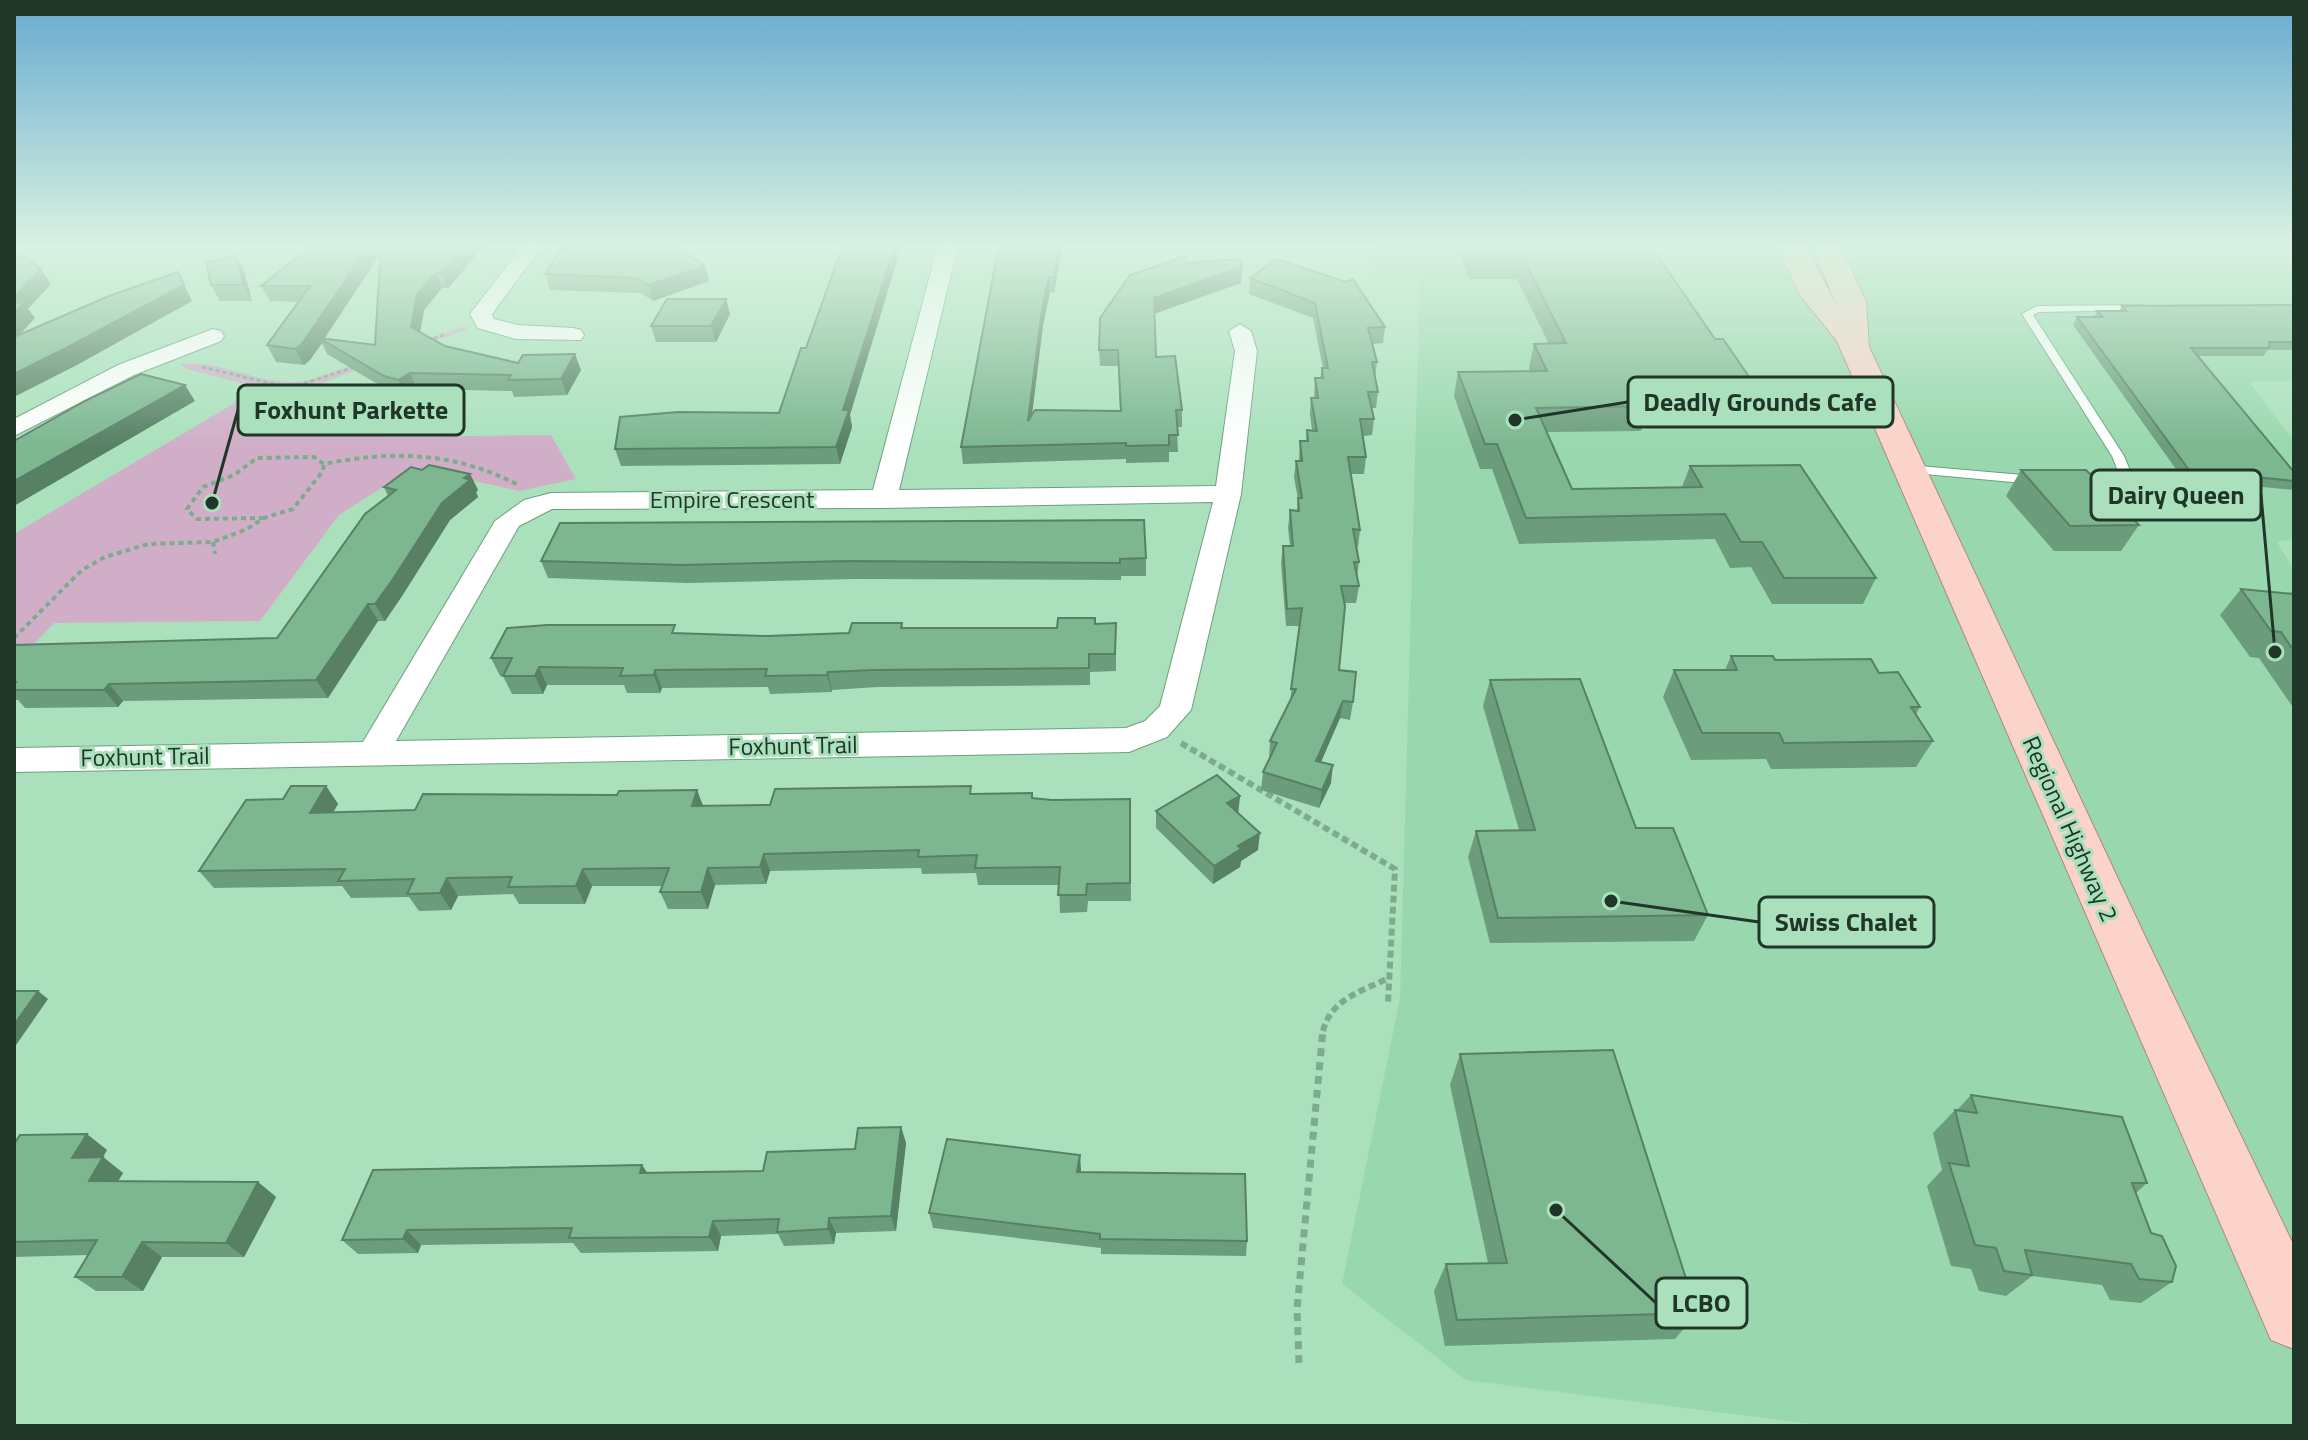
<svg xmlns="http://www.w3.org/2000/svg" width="2308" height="1440" font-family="'Titillium Web',sans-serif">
	<rect width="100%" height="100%" fill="#aae1bc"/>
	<!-- built -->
	<polygon fill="#99d8ae" points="1376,245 2294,245 2294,381 2249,382 2294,441 2294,539 2277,542 2294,570 2294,1426 1826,1426 1466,1380 1342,1284 1400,998 1420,279 1371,273"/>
	<!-- green -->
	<path fill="#d0aec8" d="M 465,326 L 468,329 L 292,394 L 312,399 L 386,437 L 551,435 L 576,479 L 519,491 L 414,467 L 339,515 L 260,621 L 54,623 L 14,665 L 14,534 L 260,388 L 187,369 L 180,364 C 223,359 263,388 307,381 Z"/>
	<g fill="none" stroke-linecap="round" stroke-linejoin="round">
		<defs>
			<g id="service">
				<path d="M 2140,305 L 2144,306 L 2144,310 L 2039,312 L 2033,315 L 2124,456 L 2131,473 L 2130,476 L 2100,483 L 2070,482 L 2069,479 C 2080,471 2103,474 2118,471 L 2112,456 L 2022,314 L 2037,306 Z"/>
				<polygon points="1908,465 2035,476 2041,480 2035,484 1903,472 1902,469"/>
			</g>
			<g id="minor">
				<polygon points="523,245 543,245 492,314 494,319 518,325 573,328 581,330 584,335 581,340 516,339 478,328 470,314"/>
				<path d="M 938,245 L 958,245 L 899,490 L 1216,486 L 1235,351 L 1229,331 L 1240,324 L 1251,331 L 1257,351 L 1241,494 L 1191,710 L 1167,737 L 1129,752 L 14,772 L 14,748 L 363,742 L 495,521 L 524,500 L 551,493 L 873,490 ZM 1213,502 L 1160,706 L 1145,721 L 1126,728 L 396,741 L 519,526 L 552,509 L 883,508 Z"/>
				<polygon points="213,329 221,331 224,336 221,341 134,375 14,436 14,419 118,365"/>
			</g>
			<polygon id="primary" points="1777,245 1805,245 1836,304 1812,245 1840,245 1866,302 1869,347 2142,930 2294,1246 2294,1349 2271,1340 1837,341 1800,295"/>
		</defs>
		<!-- service casing -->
		<use href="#service" stroke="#6ba07d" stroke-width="2"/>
		<!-- minor casing -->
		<use href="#minor" stroke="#6ba07d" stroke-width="2"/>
		<!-- primary casing -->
		<use href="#primary" stroke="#ac8979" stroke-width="2"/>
		<!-- path-far3 -->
		<g stroke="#7fab8d" stroke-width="3" stroke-dasharray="4 3" stroke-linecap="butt">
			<polyline points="427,341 445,334"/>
			<polyline points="202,367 290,388 358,366"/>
		</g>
		<!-- path-far2 -->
		<g stroke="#7fab8d" stroke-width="4" stroke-dasharray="5 4" stroke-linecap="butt">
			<path d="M 264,518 L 197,519 L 187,509 L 203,487 L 234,475 L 257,458 L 314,457 L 324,464 C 393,450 457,452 520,486"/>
			<polyline points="213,542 215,554"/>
			<polyline points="14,638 82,570 105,557 148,544 213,542 247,529 264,518 293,509 323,471 324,464"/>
		</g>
		<!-- path-far1 -->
		<g stroke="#7fab8d" stroke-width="6" stroke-dasharray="7 4" stroke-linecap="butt">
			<polyline points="1181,743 1395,869 1388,1003"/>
			<path d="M 1323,1031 C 1331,999 1362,991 1389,978"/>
		</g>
		<!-- path -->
		<polyline stroke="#7fab8d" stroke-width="7" stroke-dasharray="8 6" stroke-linecap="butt" points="1299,1363 1297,1309 1323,1029"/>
		<!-- service -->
		<use href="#service" fill="#fff" fill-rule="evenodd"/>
		<!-- minor -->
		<use href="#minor" fill="#fff" fill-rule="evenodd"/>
		<!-- primary -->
		<use href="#primary" fill="#fbd3c8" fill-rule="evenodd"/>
	</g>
	<!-- wall -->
	<g fill="#6b9d7c" fill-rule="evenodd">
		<path d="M 312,245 L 485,245 L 448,288 L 442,288 L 424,310 L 420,332 L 445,346 L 518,363 L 581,370 L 567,395 L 514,397 L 512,391 L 417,389 L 406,396 L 391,392 L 327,354 L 322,343 L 310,360 L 304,365 L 276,362 L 267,345 L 299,302 L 270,301 L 261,286 ZM 380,254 L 375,345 L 325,338 L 356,291 Z"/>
		<polygon points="999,245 1062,245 1054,293 1050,292 1043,325 1032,415 1120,411 1118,366 1100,366 1099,350 1186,263 1242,267 1241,283 1154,313 1156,357 1182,410 1182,427 1177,427 1178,452 1169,452 1169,462 1126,463 1126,459 963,464 961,447"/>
		<polygon points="1449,245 1650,245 1715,339 1752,381 1748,393 1750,395 1740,420 1644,421 1641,431 1547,432 1572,489 1682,487 1690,466 1876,578 1863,604 1772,604 1751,567 1730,568 1715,539 1519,544 1492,469 1480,469 1454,396 1458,372 1530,371 1529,368 1534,344 1549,344 1517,279 1469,279 1458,251 1452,251"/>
		<polygon points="705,266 709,281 653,301 641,293 550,290 545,274"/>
		<polygon points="244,271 252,301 220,301 211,285"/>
		<polygon points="1250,278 1385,327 1383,343 1373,344 1377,362 1375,378 1378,392 1376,408 1372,408 1374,419 1372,435 1363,436 1366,457 1364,474 1351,474 1360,530 1358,547 1357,547 1359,562 1357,577 1359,586 1356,603 1345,603 1339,670 1353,702 1350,720 1340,718 1321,762 1331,783 1319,808 1261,790 1263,772 1269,759 1270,741 1290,702 1299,626 1286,626 1281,563 1283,546 1290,546 1288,528 1290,510 1297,510 1298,499 1294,477 1296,461 1299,461 1300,441 1306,441 1307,430 1312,430 1310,414 1311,398 1314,398 1315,378 1320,378 1322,368 1323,368 1313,318 1249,294"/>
		<polygon points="726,299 730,314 716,342 656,342 651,326"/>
		<polygon points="2294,305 2294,350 2268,350 2263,356 2198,356 2294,472 2294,490 2183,479 2073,325 2077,317 2094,317 2097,311 2119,311 2122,306"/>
		<polygon points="850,415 852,427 840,464 621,466 615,449"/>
		<polygon points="422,470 470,474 478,490 476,492 478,497 450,520 402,596 385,621 378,621 328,698 123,701 118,707 25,708 18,700 14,700 14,645 277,638 388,496 384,487"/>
		<polygon points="2021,470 2139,525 2121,551 2054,551 2006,496"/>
		<polygon points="1146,558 1146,576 1121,576 1121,580 854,579 687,583 548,578 541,561"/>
		<polygon points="2241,589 2294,594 2294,709 2259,658 2250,657 2220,615"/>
		<polygon points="902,623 903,628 1057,628 1096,624 1116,623 1116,671 1090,672 1090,685 877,687 832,690 832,692 770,694 768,687 662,688 660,693 627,693 624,685 547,685 543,694 512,694 503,676 500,676 491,658 678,633 767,636 849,633"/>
		<polygon points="1731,656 1879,673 1920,707 1916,714 1933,741 1916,767 1771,769 1766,759 1691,760 1663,697 1674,670 1725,670"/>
		<polygon points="1490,680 1636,828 1708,915 1694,941 1490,943 1468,857 1476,831 1519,830 1483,706"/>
		<polygon points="326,786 338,804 333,812 770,805 972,794 1052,800 1130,799 1131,901 1088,901 1087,912 1060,913 1059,885 978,885 976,873 922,874 921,868 770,871 766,884 715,885 708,909 668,909 660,892 663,886 592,886 585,904 519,904 513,894 458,896 451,910 419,911 409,897 351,898 342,886 214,888 199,871 283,799"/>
		<polygon points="1240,796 1238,813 1258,850 1241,861 1240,867 1213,884 1156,828 1156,811"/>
		<polygon points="1460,1054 1697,1313 1675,1339 1445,1346 1434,1291 1446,1264 1488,1263 1450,1085"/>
		<polygon points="1971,1095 2147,1183 2136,1193 2172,1282 2141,1303 2110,1300 2102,1285 2032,1276 2006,1296 1979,1291 1971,1269 1951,1266 1927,1186 1942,1170 1933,1133 1955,1110 1957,1110"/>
		<polygon points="901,1127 906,1143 896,1231 836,1233 834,1244 784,1246 778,1234 721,1236 718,1251 581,1253 573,1243 421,1245 418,1253 358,1254 342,1240 642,1165 647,1173 763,1171 855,1149"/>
		<polygon points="14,1144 107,1150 103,1157 123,1173 118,1181 258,1182 276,1197 244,1257 162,1257 143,1291 96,1291 75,1277 88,1255 14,1257"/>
		<polygon points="1081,1172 1247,1241 1246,1256 1101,1254 1101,1248 933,1228 929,1213"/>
	</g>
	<!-- shaded-wall -->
	<g fill="#578065">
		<polygon points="369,245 386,245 323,340 319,338 322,343 310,360 304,365 295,349"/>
		<polygon points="466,245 485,245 448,288 442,273"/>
		<polygon points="895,245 902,245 850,415 852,427 840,464 836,447 843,410"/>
		<polygon points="1059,245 1062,245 1054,293 1054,277"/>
		<polygon points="236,256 244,271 252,301 243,285"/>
		<polygon points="705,266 709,281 653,301 648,285"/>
		<polygon points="1242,267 1241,283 1154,314 1154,298"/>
		<polygon points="41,269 51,284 28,309 35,318 14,341 14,297"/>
		<polygon points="178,272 192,301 77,365 14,397 14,374"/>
		<polygon points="436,273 442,288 424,310 418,343 411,327 417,294"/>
		<polygon points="1049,277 1050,292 1043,325 1029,438 1028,421 1042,309"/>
		<polygon points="726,299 730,314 716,342 711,326"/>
		<polygon points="575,354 581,370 567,395 561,379"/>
		<polygon points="410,373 417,389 406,396 398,380"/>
		<polygon points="185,385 195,401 14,506 14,481"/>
		<polygon points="470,474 478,490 476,492 478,497 450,520 402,596 385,621 375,604 442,503"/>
		<polygon points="368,604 378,621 328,698 316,680"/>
		<polygon points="539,667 547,685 543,694 535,676"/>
		<polygon points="655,670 662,688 660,693 654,675"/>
		<polygon points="828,672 832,690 832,692 827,675"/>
		<polygon points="109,684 123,701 118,707 104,690"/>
		<polygon points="1343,701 1340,718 1314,778 1316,761"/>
		<polygon points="1333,765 1331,783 1319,808 1322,790"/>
		<polygon points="326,786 338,804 323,830 310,813"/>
		<polygon points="697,790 704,808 692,806"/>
		<polygon points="1240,796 1238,814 1227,803"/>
		<polygon points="1260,833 1258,850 1241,861 1240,867 1213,884 1214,866 1238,846"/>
		<polygon points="764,854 770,871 766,884 760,867"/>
		<polygon points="708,868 715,885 708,909 701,892"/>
		<polygon points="583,869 592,886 585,904 576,886"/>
		<polygon points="447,878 458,896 451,910 440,893"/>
		<polygon points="38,991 48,999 14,1048 14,1025"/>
		<polygon points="901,1127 906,1143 896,1231 891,1216"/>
		<polygon points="87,1134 107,1150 92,1174 72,1158"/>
		<polygon points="1080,1155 1081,1170 1078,1187 1077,1172"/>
		<polygon points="103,1157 123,1173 109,1196 89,1181"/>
		<polygon points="642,1165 652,1180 640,1173"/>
		<polygon points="258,1182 276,1197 244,1257 226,1243"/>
		<polygon points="829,1218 836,1233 834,1244 828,1229"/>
		<polygon points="713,1221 721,1236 718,1251 709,1237"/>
		<polygon points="407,1230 421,1245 418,1253 403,1239"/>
		<polygon points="142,1242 162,1257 143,1291 122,1277"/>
	</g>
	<!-- building -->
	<g fill="#7cb790" stroke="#578065" stroke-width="2">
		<polygon points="312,245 369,245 302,344 295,349 267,345 310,286 261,286"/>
		<polygon points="381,245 466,245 442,273 436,273 417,294 411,327 445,346 518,363 523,355 575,354 561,379 508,380 511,375 410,373 398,380 384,376 319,338 375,345"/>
		<polygon points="563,245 673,245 705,266 648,285 637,278 545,274"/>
		<polygon points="843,245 895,245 843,410 849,410 836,447 615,449 620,417 678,412 779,413 801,348 806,348"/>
		<polygon points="999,245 1059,245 1054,277 1049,277 1042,309 1028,421 1035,410 1121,411 1118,350 1099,350 1100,318 1130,275 1186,256 1186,263 1240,259 1242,267 1154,298 1156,357 1175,356 1182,410 1176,410 1178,435 1169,435 1169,445 1126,446 1126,443 961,447"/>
		<polygon points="1468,245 1650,245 1715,339 1723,339 1752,381 1740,381 1750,395 1643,397 1649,406 1536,408 1572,489 1702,487 1690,466 1800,465 1876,578 1784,578 1762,542 1741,542 1725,514 1526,518 1497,444 1485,444 1458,372 1547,371 1534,344 1566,343 1522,256 1473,256"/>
		<polygon points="14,250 41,269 14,297"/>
		<polygon points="236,256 243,285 211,285 206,262"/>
		<polygon points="1277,259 1346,282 1353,279 1385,327 1368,328 1377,362 1372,362 1378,392 1368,392 1374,419 1360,419 1366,457 1348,457 1360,530 1353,529 1359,562 1354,562 1359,586 1341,586 1345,606 1339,670 1356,672 1353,702 1343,701 1316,761 1333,765 1322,790 1263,772 1277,743 1270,741 1296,689 1291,689 1302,608 1287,609 1283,546 1293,546 1290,510 1299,511 1298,498 1302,498 1296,461 1302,461 1300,441 1308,441 1307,430 1317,431 1311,398 1318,398 1315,378 1323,378 1322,368 1328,368 1315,303 1250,278"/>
		<polygon points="178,272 184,285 66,348 14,374 14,337 109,296"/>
		<polygon points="667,299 726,299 711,326 651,326"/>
		<polygon points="24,302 14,313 14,303"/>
		<polygon points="2294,305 2294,342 2269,342 2269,348 2191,348 2294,472 2294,481 2189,470 2077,317 2103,317 2097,311 2127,311 2122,306"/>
		<polygon points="141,374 185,385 14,481 14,441 85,401"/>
		<polygon points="429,465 470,474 464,478 470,480 442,503 393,579 375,604 368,604 316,680 109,684 104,690 14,690 14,685 16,682 14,682 14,645 277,638 365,514 396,490 384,487 411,467 422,470"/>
		<polygon points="2021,470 2086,470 2139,525 2070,526"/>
		<polygon points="1144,520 1146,558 1120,559 1120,563 850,561 682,565 541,561 560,523"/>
		<polygon points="2241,589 2294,594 2294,651 2281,632 2271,631"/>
		<polygon points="1058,618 1095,618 1095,624 1116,623 1115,654 1089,654 1089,668 873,670 828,672 827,675 765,676 767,669 655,670 654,675 620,676 623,668 539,667 535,676 503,676 512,658 491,658 507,628 547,625 675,625 672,633 767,636 849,633 852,623 902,623 901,628 1057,628"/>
		<polygon points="1731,656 1773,656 1775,660 1871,659 1879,673 1898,672 1920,707 1911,707 1933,741 1784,743 1779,733 1702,733 1674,670 1737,670"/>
		<polygon points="1580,679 1636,828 1673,828 1708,915 1498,918 1476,831 1535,830 1490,680"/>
		<polygon points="1217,775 1240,796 1227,803 1260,833 1238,846 1241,849 1214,866 1156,811"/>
		<polygon points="291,786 326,786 310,813 415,810 423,794 617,795 619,791 697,790 692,806 770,805 775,789 971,786 970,794 1032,793 1032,798 1052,800 1130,799 1130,883 1087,884 1086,895 1058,895 1060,867 975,868 977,855 918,857 919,850 764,854 760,867 708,868 701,892 660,892 669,868 583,869 576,886 508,887 512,877 447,878 440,893 407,894 414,879 338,881 345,869 199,871 246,800 283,799"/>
		<polygon points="14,991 38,991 14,1025"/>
		<polygon points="1613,1050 1697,1313 1457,1320 1446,1264 1507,1263 1460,1054"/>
		<polygon points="1971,1095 2122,1117 2147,1183 2132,1183 2151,1233 2162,1236 2176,1266 2172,1282 2139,1279 2131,1264 2025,1250 2032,1275 2004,1271 1996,1248 1975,1245 1949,1163 1969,1166 1955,1110 1977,1113"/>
		<polygon points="901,1127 891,1216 829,1218 828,1229 777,1232 779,1219 713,1221 709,1237 569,1238 572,1228 407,1230 403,1239 342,1240 373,1170 642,1165 640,1173 763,1171 767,1152 855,1149 858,1128"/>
		<polygon points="87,1134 72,1158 103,1157 89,1181 258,1182 226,1243 142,1242 122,1277 75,1277 97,1240 14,1242 14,1144 20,1135"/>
		<polygon points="947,1139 1080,1155 1077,1172 1245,1174 1247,1241 1100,1239 1100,1234 929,1213"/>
	</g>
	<!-- sky -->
	<linearGradient id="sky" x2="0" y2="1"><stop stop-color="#67aad0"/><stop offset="0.55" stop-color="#d9f2e1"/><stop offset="1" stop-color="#d9f2e1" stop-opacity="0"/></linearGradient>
	<rect width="2308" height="446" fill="url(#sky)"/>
	<g text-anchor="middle" stroke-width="6" stroke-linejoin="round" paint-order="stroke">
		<!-- street labels -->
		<g font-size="24" fill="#203628" stroke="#aae1bc">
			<text x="732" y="508">Empire Crescent</text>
			<text transform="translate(793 746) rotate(-1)" y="8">Foxhunt Trail</text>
			<text transform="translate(145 757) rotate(-1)" y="8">Foxhunt Trail</text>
			<text transform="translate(2070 829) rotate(66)" y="8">Regional Highway 2</text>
		</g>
	</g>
	<!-- callouts -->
	<path fill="none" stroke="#203628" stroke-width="3" d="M1515 420L1628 402M212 503L238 410M2275 652L2261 495M1611 901L1759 922M1556 1210L1656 1303"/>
	<g fill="#203628" stroke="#aae1bc" stroke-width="3">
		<circle cx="1515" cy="420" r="8"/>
		<circle cx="212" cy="503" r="8"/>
		<circle cx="2275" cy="652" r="8"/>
		<circle cx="1611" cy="901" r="8"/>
		<circle cx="1556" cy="1210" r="8"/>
	</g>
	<g fill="#aae1bc" stroke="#203628" stroke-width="3">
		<rect x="1628" y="377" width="265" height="50" rx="8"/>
		<rect x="238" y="385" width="226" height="50" rx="8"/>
		<rect x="2091" y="470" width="170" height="50" rx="8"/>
		<rect x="1759" y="897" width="175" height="50" rx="8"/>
		<rect x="1656" y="1278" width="91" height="50" rx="8"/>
	</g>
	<g font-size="26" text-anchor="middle" font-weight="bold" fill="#203628">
		<text x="1760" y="411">Deadly Grounds Cafe</text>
		<text x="351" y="419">Foxhunt Parkette</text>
		<text x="2176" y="504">Dairy Queen</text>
		<text x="1846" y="931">Swiss Chalet</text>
		<text x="1701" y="1312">LCBO</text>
	</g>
	<!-- border -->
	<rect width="2308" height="1440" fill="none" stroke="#203628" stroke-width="32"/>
</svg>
